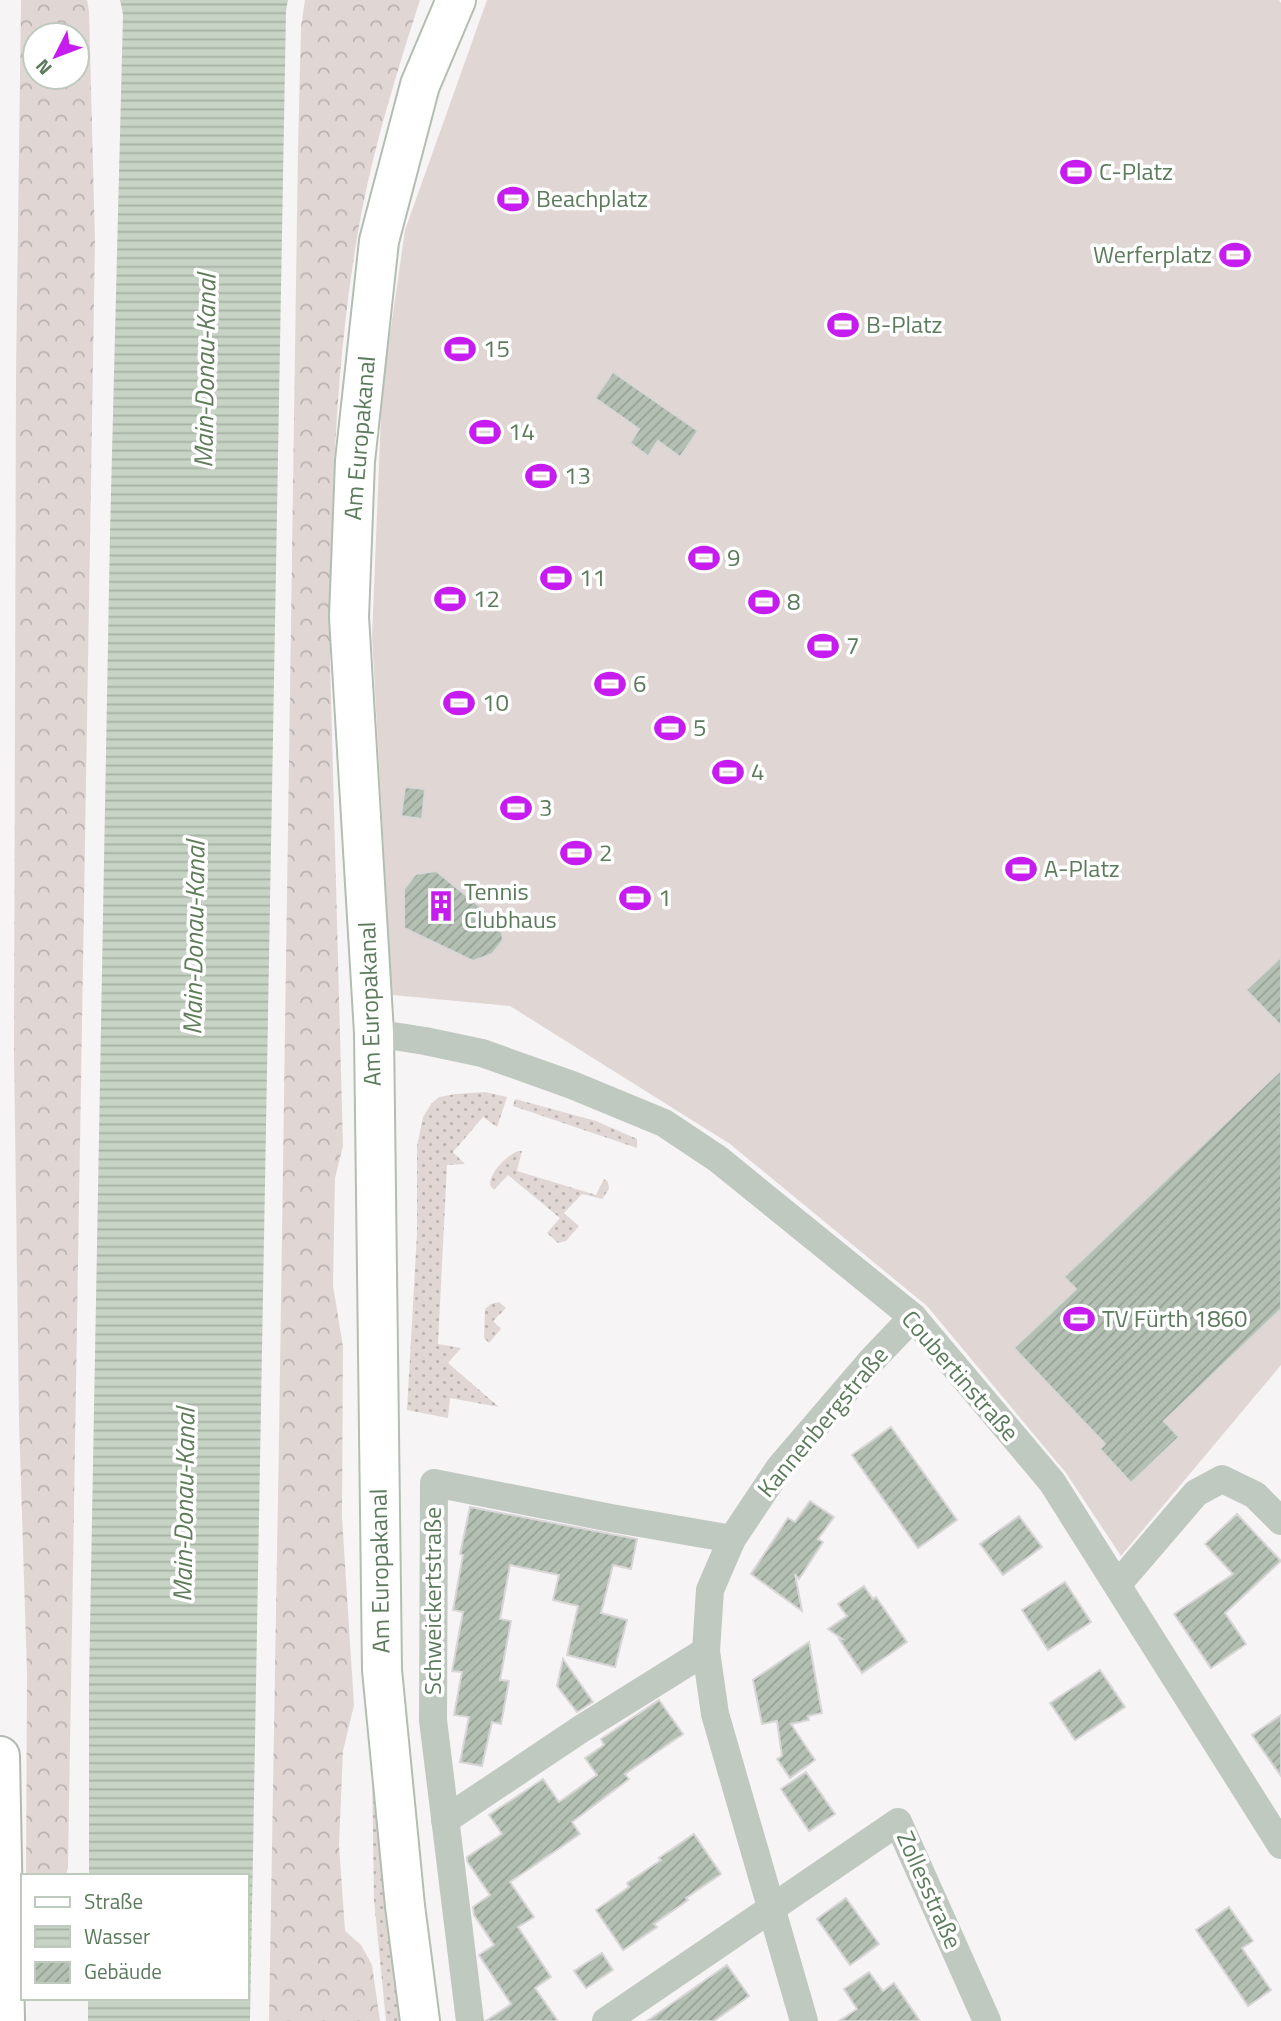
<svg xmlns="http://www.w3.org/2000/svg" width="1281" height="2021" font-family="'Titillium Web',sans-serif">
	<defs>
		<pattern id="grass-dots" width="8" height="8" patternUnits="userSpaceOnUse" patternTransform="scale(1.75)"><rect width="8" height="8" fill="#e0d7d5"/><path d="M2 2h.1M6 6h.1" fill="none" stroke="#b9b3b0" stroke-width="1.8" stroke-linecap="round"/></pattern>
		<pattern id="forest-crowns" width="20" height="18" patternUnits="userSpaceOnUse" patternTransform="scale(1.75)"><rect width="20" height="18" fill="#e0d7d5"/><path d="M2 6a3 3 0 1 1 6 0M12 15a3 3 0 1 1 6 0" fill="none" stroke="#b9b3b0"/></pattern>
		<pattern id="water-rules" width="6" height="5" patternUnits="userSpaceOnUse" patternTransform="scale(1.75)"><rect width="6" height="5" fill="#c7d4c5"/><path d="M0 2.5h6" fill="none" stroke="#a5b1a3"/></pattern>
		<pattern id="building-hatch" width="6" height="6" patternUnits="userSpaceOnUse" patternTransform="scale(1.75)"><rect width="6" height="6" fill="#b4c0b3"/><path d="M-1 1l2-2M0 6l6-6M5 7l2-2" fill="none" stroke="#96a195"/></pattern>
	</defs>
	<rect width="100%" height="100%" fill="#f7f4f5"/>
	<!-- grass -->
	<g fill="url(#grass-dots)">
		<polygon points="485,1092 507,1097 497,1127 483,1117 453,1152 465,1164 447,1165 438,1344 461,1348 448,1363 499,1407 450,1398 448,1418 407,1410 417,1234 417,1146 423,1117 431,1104 439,1097 456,1094"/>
		<polygon points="515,1099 596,1121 637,1139 637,1148 513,1106"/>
		<path d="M 518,1151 L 522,1151 L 517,1171 L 596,1195 L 604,1179 L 608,1182 L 609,1189 L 602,1199 L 582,1194 L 564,1213 L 579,1226 L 566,1241 L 558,1243 L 547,1233 L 560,1218 L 508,1175 L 494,1190 L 490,1185 C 490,1172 506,1156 518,1151 Z"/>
		<polygon points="499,1302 506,1308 493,1321 501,1329 489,1343 484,1338 485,1309 491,1304"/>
		<path d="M 372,1775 L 374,1775 C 380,1858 390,1939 402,2021 L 386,2021 L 374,1900 Z"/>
	</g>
	<!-- forest -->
	<g fill="url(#forest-crowns)" fill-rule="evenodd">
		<path d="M 21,0 L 87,0 L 89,11 L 95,241 L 68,1867 L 66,1876 L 26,1876 L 27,1673 L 19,1421 L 14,1052 L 16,375 ZM 35,35 L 77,35 L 77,77 L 35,77 Z"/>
		<path d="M 305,0 L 420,0 C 398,69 376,138 362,210 C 334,358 331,510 330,660 L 343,1146 L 335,1178 L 333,1285 L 343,1347 L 342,1517 L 354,1705 L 343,1751 L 339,1845 L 345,1931 L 361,1945 L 372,1965 L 380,2021 L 269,2021 L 279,1437 L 298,148 L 301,27 Z"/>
	</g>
	<!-- pitch -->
	<polygon fill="#e0d7d5" points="487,0 1279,0 1281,3 1281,1365 1121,1556 1066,1473 927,1306 730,1144 510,1006 392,995 372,637 382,390 405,230"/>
	<!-- water -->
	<polygon fill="url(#water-rules)" points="120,0 288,0 286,11 250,2021 88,2021 88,1998 247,1998 247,1876 89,1876 89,1683 110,533 123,14"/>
	<!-- building -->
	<g fill="url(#building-hatch)" stroke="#d9d6d7" stroke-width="2">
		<polygon points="613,372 698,431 680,457 658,441 648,456 630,443 639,429 595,398"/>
		<polygon points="405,787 425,789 422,819 401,816"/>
		<polygon points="436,871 500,923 503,940 492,954 473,961 404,928 404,889 416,874"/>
		<polygon points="1281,957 1281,1026 1246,990"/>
		<polygon points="1281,1070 1281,1309 1164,1421 1179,1437 1131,1483 1100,1449 1105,1444 1014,1348 1076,1289 1064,1277"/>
		<polygon points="891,1427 957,1520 918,1548 852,1455"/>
		<polygon points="810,1501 834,1517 818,1539 823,1542 799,1579 795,1574 802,1611 751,1574 788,1518 795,1522"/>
		<polygon points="470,1507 637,1539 631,1569 613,1565 601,1613 627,1620 615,1667 567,1655 578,1606 553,1600 559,1575 510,1565 500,1619 511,1621 500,1680 509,1681 501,1724 492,1722 482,1766 460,1762 469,1717 454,1715 462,1672 452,1671 463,1612 453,1610 463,1555 460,1554"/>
		<polygon points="1237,1514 1281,1561 1225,1613 1246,1644 1211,1668 1174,1614 1233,1574 1205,1544"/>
		<polygon points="1019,1516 1042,1547 1003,1575 980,1544"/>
		<polygon points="1065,1582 1091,1622 1048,1650 1022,1610"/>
		<polygon points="864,1586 873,1599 876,1597 907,1642 862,1673 839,1639 842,1639 828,1629 847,1616 838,1604"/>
		<polygon points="809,1642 822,1713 808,1716 809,1720 791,1724 815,1760 790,1778 777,1759 782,1756 777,1721 762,1724 753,1680"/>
		<polygon points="563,1659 593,1702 577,1712 557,1686"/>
		<polygon points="1100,1670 1125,1707 1075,1740 1050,1703"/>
		<polygon points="659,1700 683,1734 625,1774 629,1779 572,1822 580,1834 510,1882 534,1917 518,1927 551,1977 535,1988 558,2021 486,2021 511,2004 479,1955 494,1945 474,1915 473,1907 490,1895 467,1861 467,1857 502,1834 489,1815 543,1779 559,1802 597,1775 585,1758 604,1745 601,1739"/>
		<polygon points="1281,1715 1281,1776 1252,1735"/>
		<polygon points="806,1772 835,1814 809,1831 781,1789"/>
		<polygon points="694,1834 721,1874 686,1898 688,1900 654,1924 657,1927 623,1950 596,1910 629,1887 627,1883 661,1860 659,1858"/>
		<polygon points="846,1898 879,1944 850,1965 817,1919"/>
		<polygon points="1229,1907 1253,1941 1242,1948 1271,1990 1248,2006 1196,1930"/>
		<polygon points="602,1953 613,1970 586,1988 574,1971"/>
		<polygon points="727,1965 749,1996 714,2021 647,2021"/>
		<polygon points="869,1972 883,1991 894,1983 920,2021 839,2021 857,2009 844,1989"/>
	</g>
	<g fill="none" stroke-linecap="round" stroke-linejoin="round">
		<defs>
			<polyline id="secondary" points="420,2021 405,1906 382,1670 374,1033 349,617 355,461 379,241 420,85 456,0"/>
			<polyline id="trunk" points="0,1756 5,2021"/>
		</defs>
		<!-- secondary casing -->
		<use href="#secondary" stroke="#b2beb2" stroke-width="42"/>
		<!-- trunk casing -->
		<use href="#trunk" stroke="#b1bab1" stroke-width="42"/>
		<!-- minor -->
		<g stroke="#c0c9c0" stroke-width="28">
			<polyline points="374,1033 425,1041 482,1053 572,1085 664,1123 718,1159 913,1317 1052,1482 1281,1845"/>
			<polyline points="1118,1584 1196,1493 1222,1479 1255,1495 1281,1521"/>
			<polyline points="445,1820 581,1729 706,1651"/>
			<polyline points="470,2021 433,1720 434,1483 611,1518 732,1539"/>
			<polyline points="606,2021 898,1822 987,2021"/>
			<polyline points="804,2021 715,1714 706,1651 710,1590 732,1539 780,1467 871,1361 913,1317"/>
		</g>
		<!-- secondary -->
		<use href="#secondary" stroke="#fff" stroke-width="38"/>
		<!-- trunk -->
		<use href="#trunk" stroke="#fff" stroke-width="38"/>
	</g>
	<!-- icons -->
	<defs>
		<symbol id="stadium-bare" viewBox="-9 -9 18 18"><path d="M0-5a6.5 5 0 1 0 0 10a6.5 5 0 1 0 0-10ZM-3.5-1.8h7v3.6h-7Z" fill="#c61cef" stroke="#fff" stroke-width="2.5" paint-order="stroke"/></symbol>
		<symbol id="building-bare" viewBox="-9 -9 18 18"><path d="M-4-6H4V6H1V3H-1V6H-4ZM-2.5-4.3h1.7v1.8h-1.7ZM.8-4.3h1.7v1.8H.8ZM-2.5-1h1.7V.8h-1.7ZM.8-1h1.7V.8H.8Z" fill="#c61cef" stroke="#fff" stroke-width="2.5" paint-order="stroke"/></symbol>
	</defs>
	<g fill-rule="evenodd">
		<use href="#stadium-bare" x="1054" y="150" width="44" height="44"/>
		<use href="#stadium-bare" x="491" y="177" width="44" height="44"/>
		<use href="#stadium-bare" x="1213" y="233" width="44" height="44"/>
		<use href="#stadium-bare" x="821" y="303" width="44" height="44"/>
		<use href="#stadium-bare" x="438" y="327" width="44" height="44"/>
		<use href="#stadium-bare" x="463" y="410" width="44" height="44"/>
		<use href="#stadium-bare" x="519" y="454" width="44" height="44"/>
		<use href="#stadium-bare" x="682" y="536" width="44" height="44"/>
		<use href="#stadium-bare" x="534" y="556" width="44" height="44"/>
		<use href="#stadium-bare" x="428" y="577" width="44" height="44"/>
		<use href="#stadium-bare" x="742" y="580" width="44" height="44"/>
		<use href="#stadium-bare" x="801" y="624" width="44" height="44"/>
		<use href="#stadium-bare" x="588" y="662" width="44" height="44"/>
		<use href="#stadium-bare" x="437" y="681" width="44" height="44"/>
		<use href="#stadium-bare" x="648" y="706" width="44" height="44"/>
		<use href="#stadium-bare" x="706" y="750" width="44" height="44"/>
		<use href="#stadium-bare" x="494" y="786" width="44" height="44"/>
		<use href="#stadium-bare" x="554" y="831" width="44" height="44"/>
		<use href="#stadium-bare" x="999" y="847" width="44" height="44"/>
		<use href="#stadium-bare" x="613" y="876" width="44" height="44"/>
		<use href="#building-bare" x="419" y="884" width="44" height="44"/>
		<use href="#stadium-bare" x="1057" y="1297" width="44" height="44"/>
	</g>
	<g text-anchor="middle" stroke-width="7" stroke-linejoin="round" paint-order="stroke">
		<!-- poi labels -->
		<g font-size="24" fill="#5c7b5d" stroke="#fff" text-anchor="start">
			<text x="1099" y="180">C-Platz</text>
			<text x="536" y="207">Beachplatz</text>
			<text x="1212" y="263" text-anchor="end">Werferplatz</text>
			<text x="866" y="333">B-Platz</text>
			<text x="483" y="357">15</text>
			<text x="508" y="440">14</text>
			<text x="564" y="484">13</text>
			<text x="727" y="566">9</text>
			<text x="579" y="586">11</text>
			<text x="473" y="607">12</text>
			<text x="787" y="610">8</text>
			<text x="846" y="654">7</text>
			<text x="633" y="692">6</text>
			<text x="482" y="711">10</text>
			<text x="693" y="736">5</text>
			<text x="751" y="780">4</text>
			<text x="539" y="816">3</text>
			<text x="599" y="861">2</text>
			<text x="1044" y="877">A-Platz</text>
			<text x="464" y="900">Tennis<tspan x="464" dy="28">Clubhaus</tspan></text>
			<text x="658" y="906">1</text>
			<text x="1102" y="1327">TV Fürth 1860</text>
		</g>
		<!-- street labels -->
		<g font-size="24" fill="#5c7b5d" stroke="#fff">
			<text transform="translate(360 438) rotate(-85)" y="8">Am Europakanal</text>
			<text transform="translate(370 1004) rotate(-92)" y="8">Am Europakanal</text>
			<text transform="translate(960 1376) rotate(49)" y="8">Coubertinstraße</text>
			<text transform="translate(823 1422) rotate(-50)" y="8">Kannenbergstraße</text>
			<text transform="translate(380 1571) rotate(-91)" y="8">Am Europakanal</text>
			<text transform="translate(433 1601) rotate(-90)" y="8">Schweickertstraße</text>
			<text transform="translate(929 1890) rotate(66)" y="8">Zollesstraße</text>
		</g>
		<!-- water labels -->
		<g font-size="26" font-style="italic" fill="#607c5b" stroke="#fff">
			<text transform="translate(205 371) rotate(-89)" y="9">Main-Donau-Kanal</text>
			<text transform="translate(194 938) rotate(-89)" y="9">Main-Donau-Kanal</text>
			<text transform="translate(184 1505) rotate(-89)" y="9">Main-Donau-Kanal</text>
		</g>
	</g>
	<!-- legend -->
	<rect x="21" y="1874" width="228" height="126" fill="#ffffff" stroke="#becabe" stroke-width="2"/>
	<rect x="35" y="1897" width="35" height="10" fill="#ffffff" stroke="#becabe" stroke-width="2"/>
	<text x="84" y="1909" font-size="21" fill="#5c7b5d">Straße</text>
	<rect x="35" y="1926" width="35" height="21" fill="url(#water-rules)" stroke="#becabe" stroke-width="2"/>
	<text x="84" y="1944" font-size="21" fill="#5c7b5d">Wasser</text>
	<rect x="35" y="1962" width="35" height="21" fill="url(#building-hatch)" stroke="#becabe" stroke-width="2"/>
	<text x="84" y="1979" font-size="21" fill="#5c7b5d">Gebäude</text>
	<!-- north arrow -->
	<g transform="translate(56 56) rotate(228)"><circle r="33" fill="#ffffff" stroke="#becabe" stroke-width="2"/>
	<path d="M0-5L12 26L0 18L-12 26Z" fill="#c61cef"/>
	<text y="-10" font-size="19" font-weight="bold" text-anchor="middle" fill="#5c7b5d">N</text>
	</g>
</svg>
